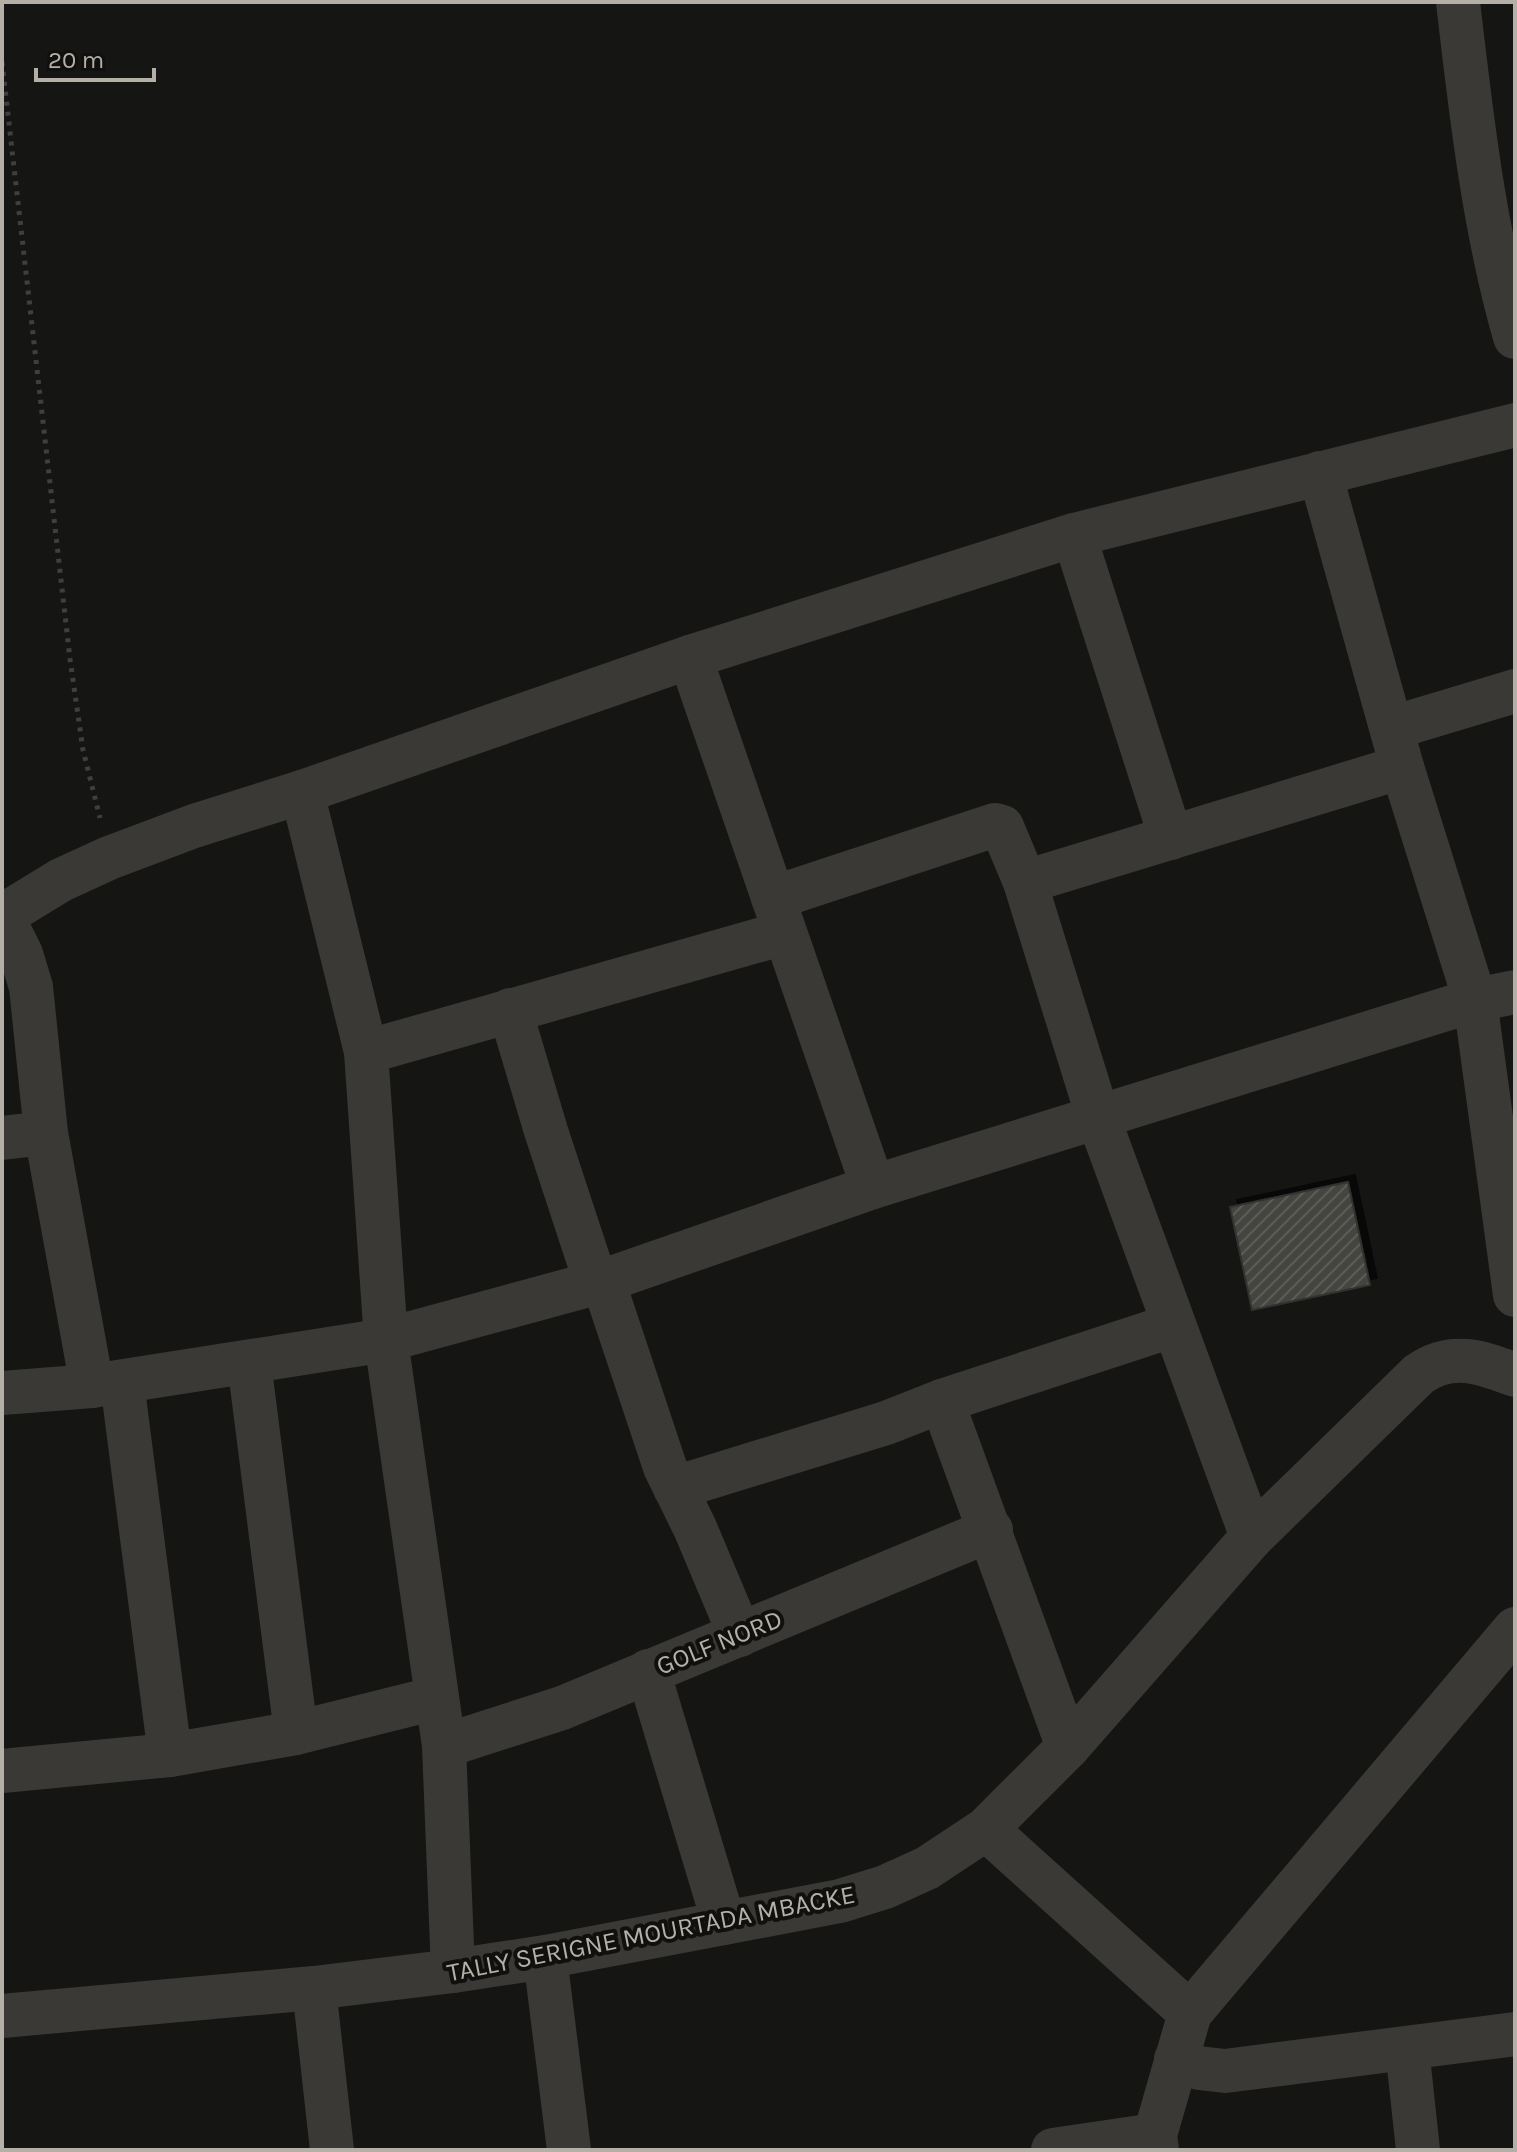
<svg xmlns="http://www.w3.org/2000/svg" width="1517" height="2152" font-family="Karla,sans-serif">
	<defs>
		<pattern id="building-hatch" width="6" height="6" patternUnits="userSpaceOnUse" patternTransform="scale(2)"><rect width="6" height="6" fill="#454441"/><path d="M-1 1l2-2M0 6l6-6M5 7l2-2" fill="none" stroke="#5d5c5a"/></pattern>
		<filter id="shadow"><feDropShadow dx="7" dy="-7" stdDeviation="0" flood-color="#0009"/></filter>
	</defs>
	<rect width="100%" height="100%" fill="#151514"/>
	<!-- building -->
	<polygon fill="url(#building-hatch)" stroke="#31312e" stroke-width="2" filter="url(#shadow)" points="1348,1182 1370,1285 1252,1310 1230,1207"/>
	<g fill="none" stroke-linecap="round" stroke-linejoin="round">
		<!-- path -->
		<polyline stroke="#403f3b" stroke-width="5" stroke-dasharray="4 6" stroke-linecap="butt" points="2,62 70,659 83,750 100,818"/>
		<!-- minor -->
		<g stroke="#3a3935" stroke-width="44">
			<path d="M 1458,2 C 1471,114 1484,229 1515,337"/>
			<polyline points="1320,473 1402,767 1475,1000 1515,1295"/>
			<polyline points="1074,535 1171,838"/>
			<polyline points="690,657 873,1187"/>
			<polyline points="1392,728 1515,691"/>
			<polyline points="302,792 366,1052 386,1340 444,1746 453,1971"/>
			<polyline points="1025,882 1402,767"/>
			<polyline points="773,898 995,825 1002,827 1025,882 1098,1117 1252,1537"/>
			<polyline points="2,916 61,880 109,858 194,826 302,792 690,657 1074,535 1515,425"/>
			<polyline points="2,916 21,954 31,987 46,1133 92,1386"/>
			<polyline points="510,1010 546,1131 596,1283"/>
			<polyline points="366,1052 784,933"/>
			<polyline points="2,1138 46,1133"/>
			<polyline points="603,1281 665,1467 695,1528 740,1635"/>
			<polyline points="249,1362 296,1733"/>
			<polyline points="122,1382 170,1755"/>
			<polyline points="2,1393 92,1386 386,1340 603,1281 873,1187 1475,1000 1515,992"/>
			<polyline points="942,1401 1068,1747"/>
			<polyline points="675,1488 886,1423 942,1401 1174,1325"/>
			<polyline points="648,1671 724,1923"/>
			<polyline points="444,1746 562,1708 991,1530"/>
			<polyline points="2,1771 170,1755 296,1733 436,1698"/>
			<polyline points="986,1829 1190,2013"/>
			<polyline points="545,1957 569,2150"/>
			<polyline points="314,1988 332,2150"/>
			<polyline points="1407,2048 1418,2150"/>
			<polyline points="1176,2059 1199,2068 1225,2071 1515,2034"/>
			<polyline points="1053,2150 1155,2135"/>
			<polyline points="1157,2150 1155,2135 1190,2013 1515,1629"/>
		</g>
		<!-- tertiary -->
		<path stroke="#3a3935" stroke-width="44" d="M 2,2016 L 314,1988 L 453,1971 L 545,1957 L 840,1901 L 885,1887 L 927,1868 L 986,1829 L 1068,1747 L 1252,1537 L 1419,1374 C 1452,1351 1481,1362 1515,1375"/>
	</g>
	<g text-anchor="middle" stroke-width="8" stroke-linejoin="round" paint-order="stroke">
		<!-- street labels -->
		<g font-size="26" fill="#b4b0a7" stroke="#10100f">
			<text transform="translate(719 1642) rotate(-22)" y="9">GOLF NORD</text>
			<text transform="translate(651 1933) rotate(-11)" y="9">TALLY SERIGNE MOURTADA MBACKE</text>
		</g>
	</g>
	<!-- border -->
	<rect width="1517" height="2152" fill="none" stroke="#b4b0a7" stroke-width="8"/>
	<!-- scale -->
	<path d="M36 68v12h118v-12" fill="none" stroke="#b4b0a7" stroke-width="4"/>
	<text x="48" y="68" font-size="24" fill="#b4b0a7" stroke="#10100f" stroke-width="6" paint-order="stroke">20 m</text>
</svg>
